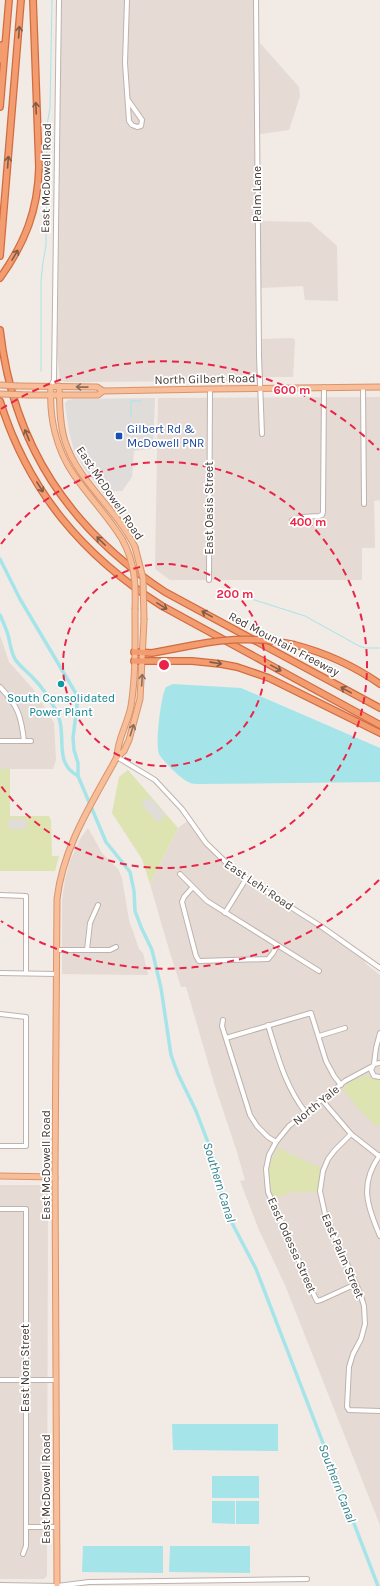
<svg xmlns="http://www.w3.org/2000/svg" width="380" height="1586" font-family="Karla,sans-serif">
	<rect width="100%" height="100%" fill="#f1eae5"/>
	<!-- residential -->
	<g fill="#e5dad4">
		<polygon points="60,0 255,0 258,378 256,381 65,382 60,380 57,353"/>
		<polygon points="260,43 299,87 300,96 289,130 260,134"/>
		<polygon points="261,221 310,222 337,246 338,301 305,300 303,286 261,288"/>
		<polygon points="292,338 295,340 293,377 262,377 262,339"/>
		<polygon points="380,397 380,500 374,501 375,548 362,548 362,580 170,580 155,569 158,398"/>
		<polygon points="0,635 9,662 34,690 54,723 56,760 53,769 0,769"/>
		<polygon points="189,820 226,864 365,956 365,963 380,975 380,1525 285,1285 259,1230 240,1181 245,1180 237,1152 215,1086 186,987 181,987 170,953 150,884 178,828"/>
		<polygon points="88,828 102,853 118,869 122,878 129,920 139,949 143,953 148,975 62,974 62,900 65,879 70,861 80,839"/>
		<polygon points="0,1185 44,1185 48,1187 47,1576 44,1579 0,1579"/>
	</g>
	<!-- green -->
	<g fill="#dde3b1">
		<polygon points="0,769 10,769 10,816 49,816 51,821 52,856 59,856 55,871 0,871"/>
		<polygon points="128,770 178,828 150,884 142,859 112,813 119,777"/>
		<polygon points="364,1076 380,1079 380,1124 376,1127 358,1108 342,1088 353,1080"/>
		<path d="M 276,1147 L 316,1166 L 321,1166 L 317,1192 L 292,1192 L 275,1199 C 267,1182 266,1167 277,1151 Z"/>
	</g>
	<!-- parking -->
	<g fill="#e0dcda">
		<polygon points="155,398 153,448 134,451 132,477 122,491 115,491 106,497 83,467 74,450 69,432 65,403 68,400 73,399"/>
		<polygon points="149,797 166,815 158,822 141,804"/>
		<rect x="9" y="819" width="17" height="10"/>
	</g>
	<!-- water -->
	<g fill="#a5e5ea">
		<path d="M 173,684 L 241,688 L 380,748 L 380,782 L 200,784 C 196,784 192,784 188,782 C 181,779 162,760 159,754 C 155,745 161,695 166,687 Z"/>
		<polygon points="172,1424 278,1424 278,1451 173,1450"/>
		<rect x="212" y="1476" width="47" height="22"/>
		<polygon points="212,1501 235,1501 235,1524 212,1523"/>
		<rect x="236" y="1501" width="23" height="23"/>
		<polygon points="83,1546 163,1546 163,1573 82,1572"/>
		<polygon points="170,1546 250,1546 250,1573 169,1572"/>
	</g>
	<g fill="none" stroke-linecap="round" stroke-linejoin="round">
		<!-- stream -->
		<g stroke="#a5e5ea" stroke-width="1">
			<polyline points="41,371 41,281 43,262 46,245 47,125 50,108 52,0"/>
			<polyline points="131,416 131,401 141,401"/>
			<polyline points="242,596 305,616 359,646 365,648 380,648"/>
		</g>
		<!-- canal -->
		<g stroke="#a5e5ea" stroke-width="3.5">
			<polyline points="0,559 20,599 78,697 73,738 74,750 78,763 78,776 106,842 130,872 134,891 135,911 141,927 152,950 161,988 171,1055 178,1074 196,1111 217,1166 223,1202 231,1221 256,1269 378,1586"/>
			<path d="M 0,615 C 3,622 6,628 8,635 C 10,643 11,652 15,659 C 20,667 28,672 34,679 C 44,689 54,705 59,718 C 66,738 54,763 78,776"/>
		</g>
		<defs>
			<g id="minor">
				<polyline points="127,0 125,63 129,121 132,125 137,127 141,126 142,120 128,100"/>
				<polyline points="256,0 259,356 262,434"/>
				<polyline points="51,386 54,380 59,0"/>
				<polyline points="363,387 364,504"/>
				<polyline points="292,520 302,517 319,516 322,515 323,512 324,387"/>
				<polyline points="209,580 210,389"/>
				<path d="M 0,687 C 18,706 21,715 24,741"/>
				<polyline points="0,741 31,741"/>
				<polyline points="117,757 155,780 182,809 206,843 237,873 322,927 380,968"/>
				<polyline points="180,874 207,901 319,971"/>
				<polyline points="192,888 184,897 182,902 196,956 199,961 268,959 273,953 277,945"/>
				<polyline points="0,895 26,896 26,973"/>
				<polyline points="225,913 246,879"/>
				<polyline points="56,950 110,950 116,947"/>
				<polyline points="87,950 90,923 98,905"/>
				<polyline points="0,973 56,974"/>
				<polyline points="0,1014 26,1017 26,1146 0,1146"/>
				<polyline points="223,1020 222,1026 250,1115 257,1126 268,1137 276,1142 269,1155 266,1169 268,1192 315,1297 317,1301 321,1300 356,1284"/>
				<path d="M 268,1025 C 278,1057 285,1086 306,1113"/>
				<polyline points="319,1036 345,1028"/>
				<polyline points="226,1038 311,1013 326,1061 334,1076 341,1085"/>
				<polyline points="380,1063 374,1064 371,1070 374,1076 380,1077"/>
				<polyline points="374,1064 376,1048 380,1033"/>
				<polyline points="322,1100 351,1134 379,1156"/>
				<polyline points="351,1134 335,1150 328,1159 323,1171 320,1191 325,1214 360,1293 364,1306 365,1324 361,1339 353,1354 349,1367 347,1407 349,1410 380,1411"/>
				<polyline points="276,1142 289,1126 345,1081 371,1067"/>
				<path d="M 380,1155 C 359,1184 367,1206 380,1236"/>
				<polyline points="0,1209 26,1209 26,1546 23,1554"/>
				<polyline points="0,1380 56,1380"/>
				<polyline points="26,1527 56,1527"/>
				<polyline points="0,1585 57,1586 89,1582 307,1579"/>
			</g>
			<g id="major">
				<polyline points="18,386 97,387 103,391"/>
				<path d="M 51,386 C 49,417 56,449 74,475 C 89,497 108,516 122,539"/>
				<path d="M 59,386 C 60,404 59,423 65,441 C 78,482 117,509 135,547"/>
				<polyline points="29,395 98,395 103,391 210,389 380,387"/>
				<path d="M 117,757 C 117,740 128,723 131,706 C 136,675 135,642 135,610"/>
				<polyline points="0,1176 55,1177"/>
				<path d="M 57,1586 L 55,1170 L 57,899 C 63,847 92,803 117,757 L 124,751 L 129,740 L 140,699 L 144,620"/>
			</g>
			<g id="highway">
				<polyline points="0,60 2,45"/>
				<polyline points="0,107 9,0"/>
				<polyline points="0,256 21,0"/>
				<path d="M 0,278 C 25,243 38,210 39,167 L 33,0"/>
				<path d="M 0,330 C 13,445 69,529 165,592 L 380,708"/>
				<path d="M 0,401 C 28,491 83,556 162,606 L 380,725"/>
				<path d="M 295,645 C 326,653 354,666 380,684"/>
				<polyline points="134,652 152,653 194,645"/>
				<polyline points="134,661 192,661 221,664 237,667 269,678 380,733"/>
			</g>
		</defs>
		<!-- minor casing -->
		<use href="#minor" stroke="#bfb2ac" stroke-width="6"/>
		<!-- major casing -->
		<use href="#major" stroke="#da946a" stroke-width="7"/>
		<!-- highway casing -->
		<use href="#highway" stroke="#d26c3f" stroke-width="8"/>
		<!-- minor -->
		<use href="#minor" stroke="#fff" stroke-width="4"/>
		<!-- major -->
		<use href="#major" stroke="#f7be99" stroke-width="5"/>
		<!-- highway -->
		<use href="#highway" stroke="#f39c6f" stroke-width="5.5"/>
		<defs>
			<g id="major-bridge">
				<polyline points="0,385 18,386"/>
				<polyline points="0,394 29,395"/>
				<path d="M 122,539 C 135,562 136,585 135,610"/>
				<polyline points="135,547 143,578 144,620"/>
			</g>
			<path id="highway-bridge" d="M 194,645 C 228,638 261,637 295,645"/>
		</defs>
		<!-- major-bridge casing -->
		<use href="#major-bridge" stroke="#da946a" stroke-width="7" stroke-linecap="butt"/>
		<!-- highway-bridge casing -->
		<use href="#highway-bridge" stroke="#d26c3f" stroke-width="8" stroke-linecap="butt"/>
		<!-- major-bridge -->
		<use href="#major-bridge" stroke="#f7be99" stroke-width="5"/>
		<!-- highway-bridge -->
		<use href="#highway-bridge" stroke="#f39c6f" stroke-width="5.5"/>
	</g>
	<!-- one-way arrows -->
	<defs><path id="oneway-shaft" d="M-6 0H5M1.5-3L5.5 0L1.5 3" fill="none" stroke-width="1.6" stroke-linecap="round" stroke-linejoin="round"/></defs>
	<g stroke="#815c49">
		<use href="#oneway-shaft" transform="translate(19 32) rotate(-86)"/>
		<use href="#oneway-shaft" transform="translate(36 108) rotate(-93)"/>
		<use href="#oneway-shaft" transform="translate(8 162) rotate(-86)"/>
		<use href="#oneway-shaft" transform="translate(15 255) rotate(-60)"/>
		<use href="#oneway-shaft" transform="translate(27 435) rotate(-112)"/>
		<use href="#oneway-shaft" transform="translate(40 487) rotate(58)"/>
		<use href="#oneway-shaft" transform="translate(101 541) rotate(-135)"/>
		<use href="#oneway-shaft" transform="translate(162 606) rotate(31)"/>
		<use href="#oneway-shaft" transform="translate(207 614) rotate(-151)"/>
		<use href="#oneway-shaft" transform="translate(216 663) rotate(8)"/>
		<use href="#oneway-shaft" transform="translate(276 668) rotate(29)"/>
		<use href="#oneway-shaft" transform="translate(346 690) rotate(-151)"/>
	</g>
	<g stroke="#8b6e5d">
		<use href="#oneway-shaft" transform="translate(82 387) rotate(-179)"/>
		<use href="#oneway-shaft" transform="translate(142 680) rotate(-87)"/>
		<use href="#oneway-shaft" transform="translate(132 730) rotate(-72)"/>
	</g>
	<!-- distance rings -->
	<g fill="none" stroke="#ea2446" stroke-width="2" stroke-dasharray="7 5">
		<circle cx="164" cy="665" r="101"/>
		<path d="M1 544A203 203 0 1 1 1 786"/>
		<path d="M379 880A304 304 0 0 1 1 921M1 409A304 304 0 0 1 379 450"/>
	</g>
	<!-- markers -->
	<rect fill="#1a4fb4" stroke="#fff" stroke-width="1.5" x="115" y="432" width="8" height="8" rx="2"/>
	<circle fill="#0f9aa8" stroke="#fff" stroke-width="1.5" cx="61" cy="684" r="4"/>
	<g text-anchor="middle" stroke-width="3.5" stroke-linejoin="round" paint-order="stroke">
		<!-- street labels -->
		<g font-size="12" fill="#433935" stroke="#fff">
			<text transform="translate(46 178) rotate(-89)" y="4">East McDowell Road</text>
			<text transform="translate(257 194) rotate(-90)" y="4">Palm Lane</text>
			<text transform="translate(205 379) rotate(-1)" y="4">North Gilbert Road</text>
			<text transform="translate(110 493) rotate(56)" y="4">East McDowell Road</text>
			<text transform="translate(209 508) rotate(-90)" y="4">East Oasis Street</text>
			<text transform="translate(284 644) rotate(28)" y="4">Red Mountain Freeway</text>
			<text transform="translate(259 885) rotate(34)" y="4">East Lehi Road</text>
			<text transform="translate(316 1105) rotate(-39)" y="4">North Yale</text>
			<text transform="translate(46 1165) rotate(-90)" y="4">East McDowell Road</text>
			<text transform="translate(292 1245) rotate(66)" y="4">East Odessa Street</text>
			<text transform="translate(343 1256) rotate(67)" y="4">East Palm Street</text>
			<text transform="translate(25 1368) rotate(-90)" y="4">East Nora Street</text>
			<text transform="translate(46 1489) rotate(-90)" y="4">East McDowell Road</text>
		</g>
		<!-- transit labels -->
		<g font-size="12" fill="#164399" stroke="#fff" text-anchor="start">
			<text x="127" y="433">Gilbert Rd &amp;<tspan x="127" dy="14">McDowell PNR</tspan></text>
		</g>
		<!-- culture labels -->
		<g font-size="12" fill="#0d838f" stroke="#fff">
			<text x="61" y="702">South Consolidated<tspan x="61" dy="14">Power Plant</tspan></text>
		</g>
		<!-- water labels -->
		<g font-size="13" font-style="italic" fill="#2f8089" stroke="#fff">
			<text transform="translate(220 1182) rotate(73)" y="5">Southern Canal</text>
			<text transform="translate(338 1483) rotate(69)" y="5">Southern Canal</text>
		</g>
	</g>
	<circle cx="164" cy="665" r="6" fill="#ea2446" stroke="#fff" stroke-width="2"/>
	<g font-size="12" text-anchor="middle" font-weight="bold" fill="#ea2446" stroke="#fff" stroke-width="3.5" stroke-linejoin="round" paint-order="stroke">
		<text x="292" y="394">600 m</text>
		<text x="308" y="526">400 m</text>
		<text x="235" y="598">200 m</text>
	</g>
</svg>
